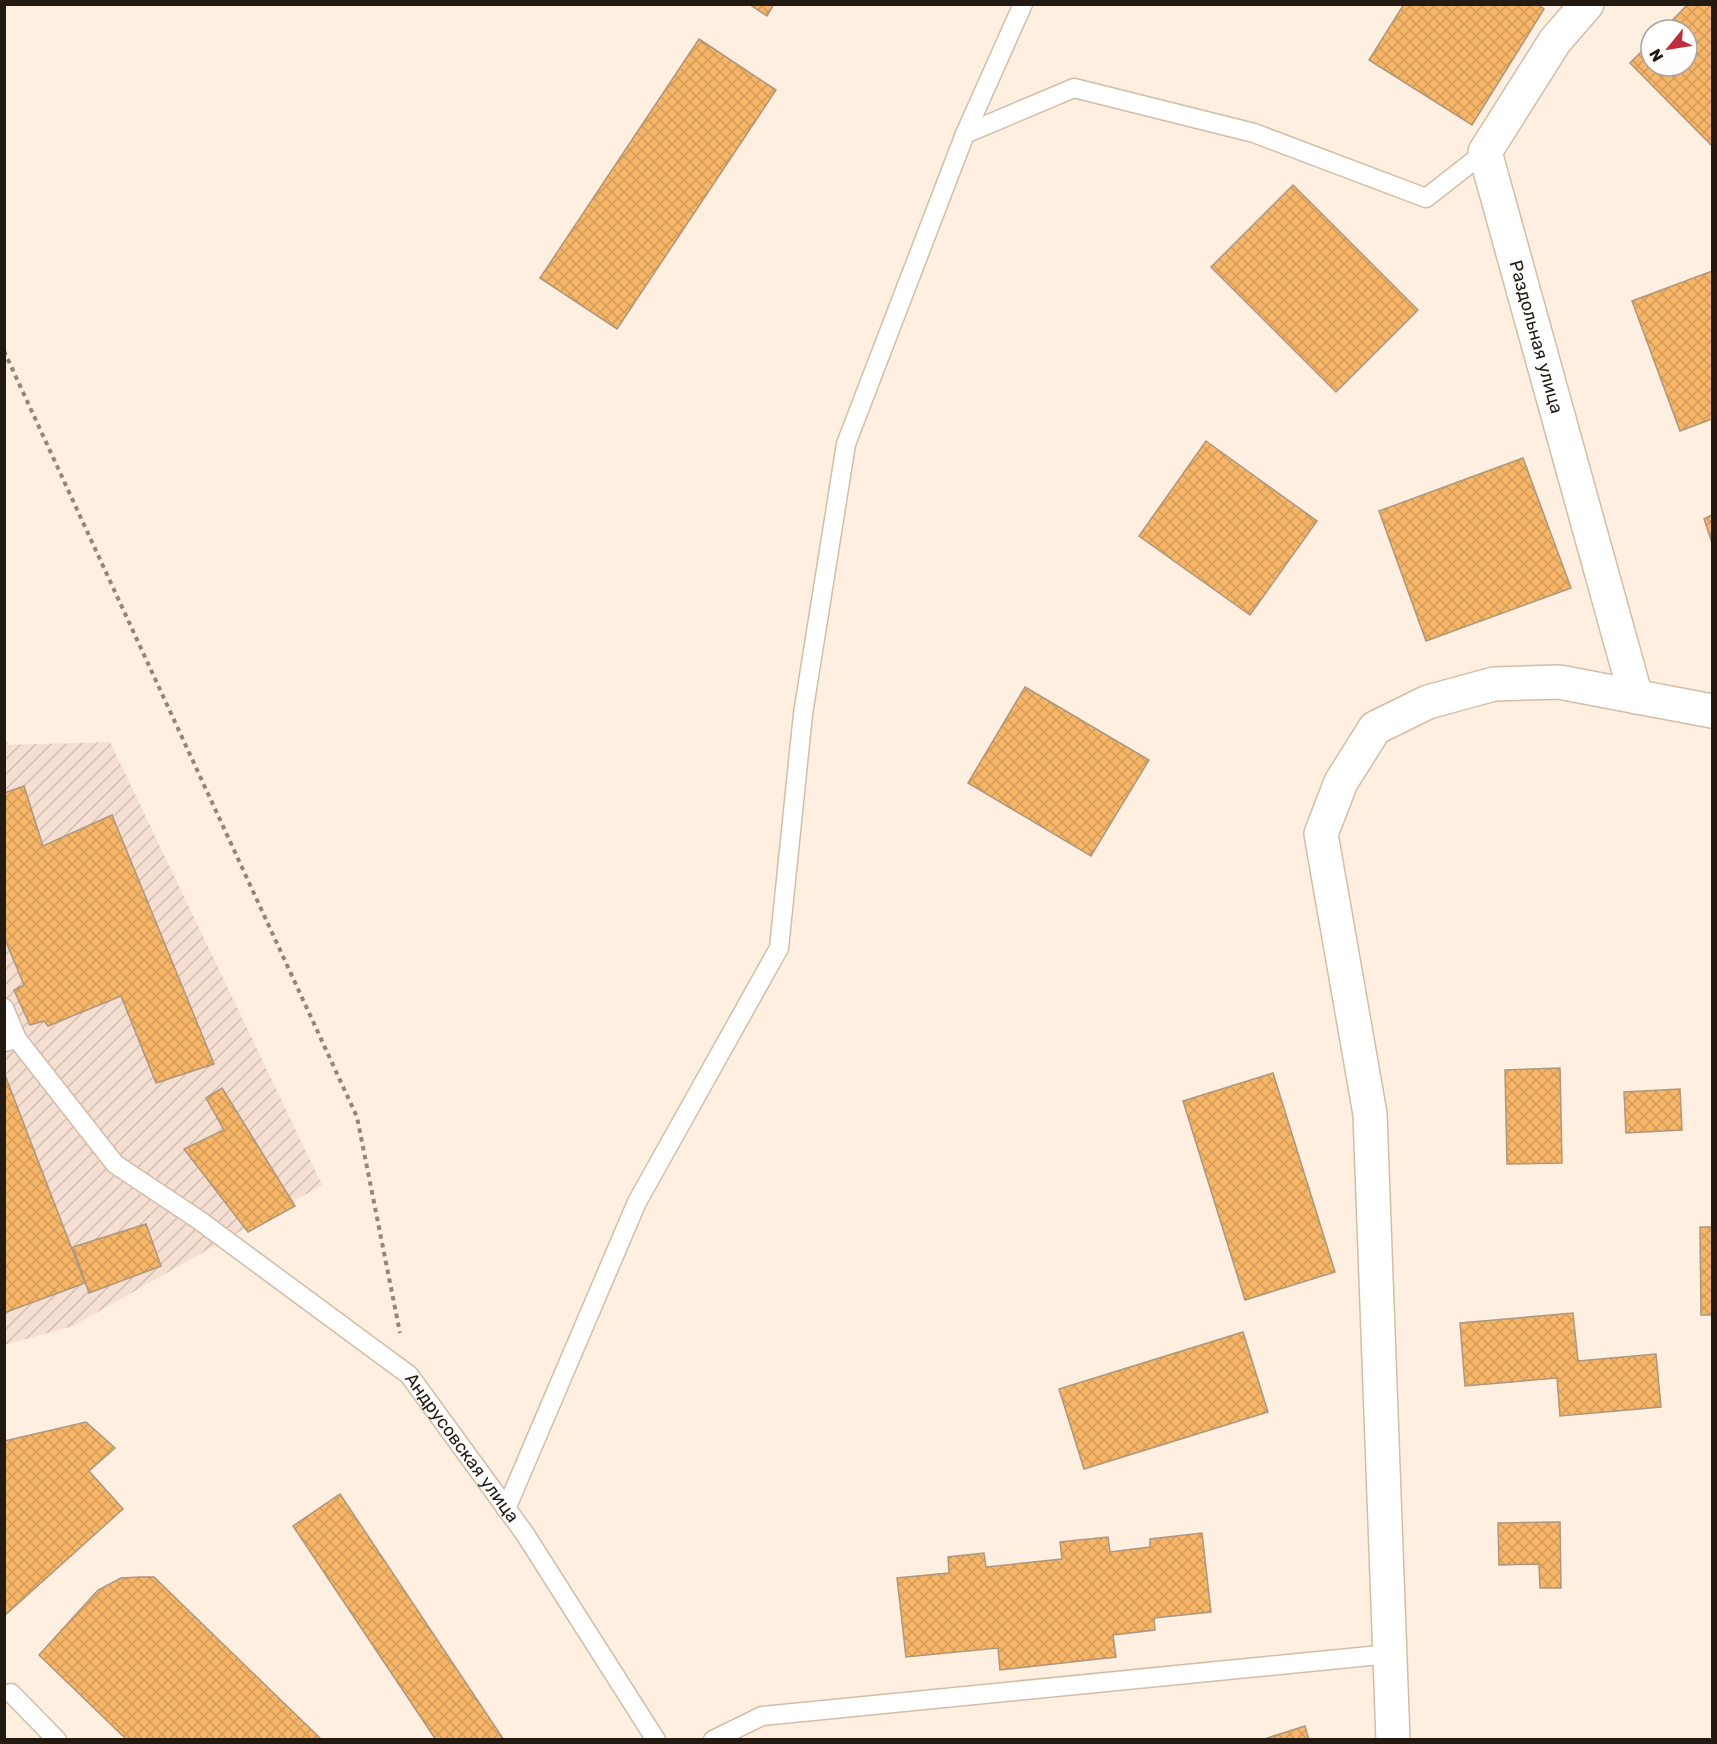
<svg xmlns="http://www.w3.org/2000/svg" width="1717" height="1744" font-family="Rubik,sans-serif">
	<defs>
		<pattern id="industrial-furrows" width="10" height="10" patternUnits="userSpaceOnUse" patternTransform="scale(1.5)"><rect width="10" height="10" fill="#f5dfd2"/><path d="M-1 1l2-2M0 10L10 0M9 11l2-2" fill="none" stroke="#d2bfb3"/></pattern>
		<pattern id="building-cross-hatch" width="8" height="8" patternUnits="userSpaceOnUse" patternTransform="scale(1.5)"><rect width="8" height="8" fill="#f7b567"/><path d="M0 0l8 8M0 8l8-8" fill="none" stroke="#d39b58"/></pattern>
	</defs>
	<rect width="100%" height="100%" fill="#feefe0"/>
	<!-- industrial -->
	<polygon fill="url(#industrial-furrows)" points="4,735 8,745 110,742 322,1185 73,1326 5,1345"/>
	<!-- building -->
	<g fill="url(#building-cross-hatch)" stroke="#ac977f" stroke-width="1.5">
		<polygon points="749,4 774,4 767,16"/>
		<polygon points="1404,4 1537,4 1544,9 1472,125 1369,60"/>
		<polygon points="1688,4 1712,4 1712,146 1630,63 1651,42 1651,66 1687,66 1687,30 1663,30"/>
		<polygon points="699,39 776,90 617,329 540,278"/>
		<polygon points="1293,185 1418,310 1336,392 1211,267"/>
		<polygon points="1712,271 1712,419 1680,431 1632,301"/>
		<polygon points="1206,441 1317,521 1250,615 1139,536"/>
		<polygon points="1523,458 1571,588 1426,641 1379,511"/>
		<polygon points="1712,515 1712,543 1704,519"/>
		<polygon points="1025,687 1149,760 1091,856 968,783"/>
		<polygon points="24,786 43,846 112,815 214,1064 156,1083 121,996 48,1026 44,1021 30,1025 14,990 24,985 4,937 4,793"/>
		<polygon points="1560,1068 1562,1163 1507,1164 1505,1070"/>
		<polygon points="1273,1073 1335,1272 1245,1300 1183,1101"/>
		<polygon points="5,1075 85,1283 4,1313 4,1273 6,1272 4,1268"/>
		<polygon points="222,1088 295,1206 248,1232 184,1149 224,1130 206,1098"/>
		<polygon points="1680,1089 1682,1130 1626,1133 1624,1092"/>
		<polygon points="146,1224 161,1266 89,1293 73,1247"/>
		<polygon points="1700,1227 1712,1227 1712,1315 1701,1315"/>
		<polygon points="1573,1313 1578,1361 1656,1354 1661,1407 1560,1416 1557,1378 1465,1386 1460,1323"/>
		<polygon points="1243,1332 1268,1412 1084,1469 1059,1389"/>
		<polygon points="86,1422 115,1448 89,1471 123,1509 4,1616 4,1441"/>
		<polygon points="340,1494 504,1740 436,1740 293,1526"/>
		<polygon points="1560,1522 1561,1588 1540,1588 1539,1564 1499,1565 1498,1523"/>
		<polygon points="1202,1533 1211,1612 1154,1618 1155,1630 1113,1635 1116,1657 1000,1670 998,1648 906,1657 897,1578 949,1573 948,1557 984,1553 986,1567 1062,1559 1060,1542 1108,1537 1110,1552 1150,1547 1150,1539"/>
		<polygon points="140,1577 154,1577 322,1740 127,1740 39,1655 98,1590 121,1578"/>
		<polygon points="1305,1726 1309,1740 1261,1740"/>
	</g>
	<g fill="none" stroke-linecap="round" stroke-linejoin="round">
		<defs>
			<g id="service">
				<polyline points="965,134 1023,4"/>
				<polyline points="4,1008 17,1039"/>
				<path id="s1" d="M 4,1042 L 17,1039 L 115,1164 L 199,1220 L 409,1375 L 525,1534 L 656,1740"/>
				<polyline points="506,1509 637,1202 779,948 803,714 846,444 965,134 1074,88 1254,133 1426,198 1485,152"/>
				<polyline points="11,1693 57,1740"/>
				<polyline points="713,1740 762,1716 1390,1654"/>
			</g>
			<g id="minor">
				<path id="s2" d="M 1587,4 L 1555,41 L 1485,152 L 1636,697"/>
				<polyline points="1393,1740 1370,1114 1321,834 1341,782 1375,728 1428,702 1494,684 1559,682 1712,711"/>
			</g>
		</defs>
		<!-- service casing -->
		<use href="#service" stroke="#d4bda5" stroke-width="21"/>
		<!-- minor casing -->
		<use href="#minor" stroke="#d4bda5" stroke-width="36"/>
		<!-- path -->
		<polyline stroke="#92867a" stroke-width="4" stroke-dasharray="4.5 4.5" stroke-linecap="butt" points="4,351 357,1117 400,1333"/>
		<!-- service -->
		<use href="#service" stroke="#fff" stroke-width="18"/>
		<!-- minor -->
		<use href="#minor" stroke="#fff" stroke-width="33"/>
	</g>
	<g text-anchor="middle" stroke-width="4.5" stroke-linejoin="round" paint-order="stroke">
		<!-- street labels -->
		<g font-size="18" fill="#221a11" stroke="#fff">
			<text dy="6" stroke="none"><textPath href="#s2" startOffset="372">Раздольная улица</textPath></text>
			<text dy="6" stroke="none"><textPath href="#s1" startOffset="624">Андрусовская улица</textPath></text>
		</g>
	</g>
	<!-- border -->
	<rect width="1717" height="1744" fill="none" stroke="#221a11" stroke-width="12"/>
	<!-- north arrow -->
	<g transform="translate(1669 48) rotate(240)"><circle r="28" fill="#ffffff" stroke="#a7a3a0" stroke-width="1.5"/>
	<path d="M0-4.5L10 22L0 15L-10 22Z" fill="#be2d3e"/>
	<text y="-9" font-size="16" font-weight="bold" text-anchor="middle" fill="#221a11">N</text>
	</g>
</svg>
